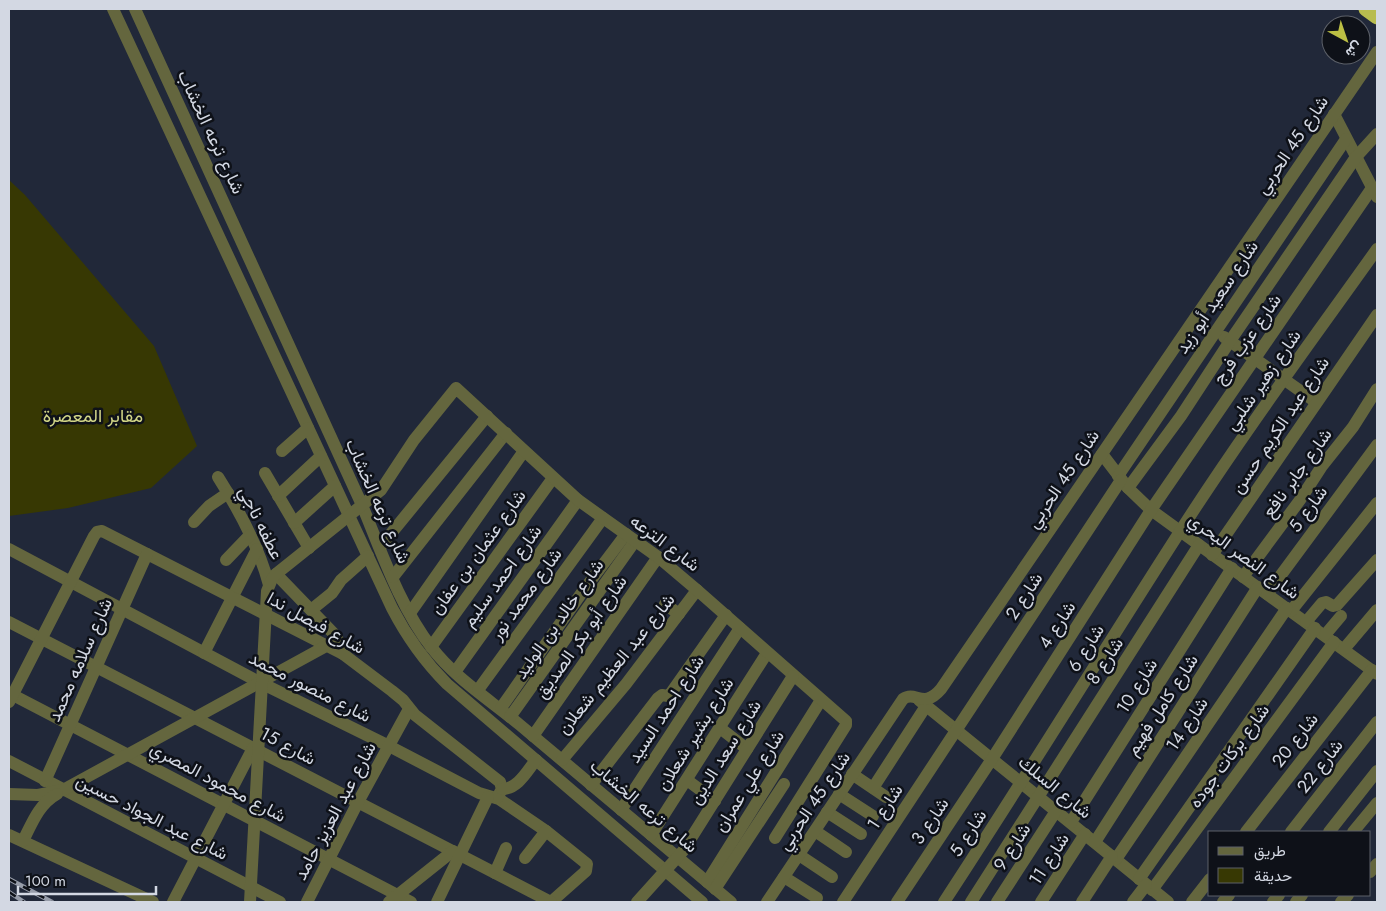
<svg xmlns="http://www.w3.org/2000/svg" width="1386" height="911" font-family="Jost,Vazirmatn,sans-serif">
	<rect width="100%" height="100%" fill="#212839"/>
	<!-- green -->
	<polygon fill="#373803" points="9,180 25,195 154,346 197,446 151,488 68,508 9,516"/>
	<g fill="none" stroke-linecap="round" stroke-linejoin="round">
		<!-- minor -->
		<g stroke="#64663e" stroke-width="12">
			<path d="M 113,9 L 392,608 C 407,637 424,661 447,684 L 702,902"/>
			<path d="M 135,9 L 362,505 C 381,551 401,609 432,648 C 455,678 490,700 520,725 C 590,784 661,843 731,902"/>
			<polyline points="1334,114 1377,197"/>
			<polyline points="1224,337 1316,402"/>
			<polyline points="282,451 308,428"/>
			<polyline points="1102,454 1128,488 1151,510 1377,674"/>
			<polyline points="265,473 309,548"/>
			<polyline points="1118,476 1346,139"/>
			<path d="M 218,477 C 239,510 259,547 269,585"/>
			<polyline points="1128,488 1181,416 1230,341 1356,157 1377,134"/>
			<polyline points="278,496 321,456"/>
			<polyline points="194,522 209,506 228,493"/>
			<polyline points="294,523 335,486"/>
			<polyline points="380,547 487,416"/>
			<polyline points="9,549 261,683 389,746 479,793 499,799 546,831 587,864 586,871 551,902"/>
			<polyline points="1212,555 1377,315"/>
			<polyline points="226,560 250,535"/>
			<polyline points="276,574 335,635 340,644 343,654"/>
			<polyline points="393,577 506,433"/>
			<polyline points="1243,577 1300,500 1322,466 1353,427 1377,389"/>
			<polyline points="1267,594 1377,445"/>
			<polyline points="665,604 679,614"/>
			<polyline points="311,610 332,593 341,580 368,556"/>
			<polyline points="1291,611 1377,503"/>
			<polyline points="410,613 524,451"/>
			<polyline points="9,622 551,902"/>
			<polyline points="1306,622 1322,603 1326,602 1333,606 1337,605 1377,560"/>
			<polyline points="1325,635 1341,616"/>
			<polyline points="431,647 553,478"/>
			<polyline points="1344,649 1377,610"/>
			<polyline points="204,653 257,549"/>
			<polyline points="455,672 578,500"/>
			<polyline points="478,690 603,518"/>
			<polyline points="9,693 411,902"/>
			<polyline points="919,700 1168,902"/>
			<polyline points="9,702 94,536 97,532 102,531 343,654 392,691 403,700 415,715 500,782 502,789 497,798"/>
			<polyline points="501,708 583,591 626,534"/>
			<polyline points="510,717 635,541"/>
			<polyline points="720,728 747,749"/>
			<polyline points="533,736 658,557"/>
			<polyline points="562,760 626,684 697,590"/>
			<polyline points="9,761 280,902"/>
			<polyline points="852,774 886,797"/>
			<polyline points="687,780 715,801"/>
			<polyline points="45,781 147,554"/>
			<polyline points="591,785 658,698 662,695 668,696 671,693 726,615"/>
			<polyline points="873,788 926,706"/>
			<path d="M 502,789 C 518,789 527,771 536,760"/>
			<polyline points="9,794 38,795 63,790 328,645"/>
			<polyline points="839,794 873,816"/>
			<polyline points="621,810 740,628"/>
			<polyline points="827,812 861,834"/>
			<polyline points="1071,822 1232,568"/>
			<polyline points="815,831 846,852"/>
			<polyline points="1246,832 1372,670"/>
			<polyline points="1291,832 1377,722"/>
			<polyline points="1329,832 1377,771"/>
			<polyline points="1353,832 1377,803"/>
			<polyline points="9,835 153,902"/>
			<polyline points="651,835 767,653"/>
			<path d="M 23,841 C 32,823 39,804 57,794"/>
			<polyline points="1095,842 1258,587"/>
			<polyline points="799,855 832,877"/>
			<polyline points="525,858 546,831"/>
			<polyline points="1116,859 1287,608"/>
			<polyline points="1370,872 1377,864"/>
			<polyline points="495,873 506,848"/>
			<polyline points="784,877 817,898"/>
			<polyline points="1139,879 1315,628"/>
			<polyline points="707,882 821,700"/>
			<polyline points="715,889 784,784"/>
			<polyline points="1152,890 1334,642"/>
			<polyline points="173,902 253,748"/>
			<polyline points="250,902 267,591 272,579 276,574 381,490 414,440 456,388 578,500 658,557 697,590 846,721 846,725 775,838"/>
			<polyline points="307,902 358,802 409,709"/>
			<polyline points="389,902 453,851"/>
			<polyline points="437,902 488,797"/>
			<polyline points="637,902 683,851 793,676"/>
			<path d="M 767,902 L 903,699 C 916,690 923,710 941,689 L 1377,52"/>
			<polyline points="843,902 1121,480"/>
			<polyline points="897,902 992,759 1151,510 1372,188"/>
			<path d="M 944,902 C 1024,780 1100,656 1179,533 C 1241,436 1310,343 1377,249"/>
			<polyline points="971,902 1199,545"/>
			<polyline points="997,902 1056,811"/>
			<polyline points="1041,902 1085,834"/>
			<polyline points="1082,902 1112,856"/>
			<polyline points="1133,902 1146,885"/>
			<polyline points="1192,902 1210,879"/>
			<polyline points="1223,902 1229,895"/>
			<polyline points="1273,902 1279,895"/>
			<polyline points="1296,902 1302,895"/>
			<polyline points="1341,902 1348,895"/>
		</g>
		<!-- highway -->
		<polyline stroke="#b8bc4f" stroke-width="15" points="1366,9 1377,17"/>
		<defs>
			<g id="rail">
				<polyline points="9,879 52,902"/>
				<polyline points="9,892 24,902"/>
			</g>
		</defs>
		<!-- rail casing -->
		<use href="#rail" stroke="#979daa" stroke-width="4.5"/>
		<!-- rail -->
		<use href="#rail" stroke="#0e1118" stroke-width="2.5" stroke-dasharray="8" stroke-linecap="butt"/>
	</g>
	<g text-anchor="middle" stroke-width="5" stroke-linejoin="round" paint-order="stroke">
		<!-- street labels -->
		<g font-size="18" fill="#d3d8e3" stroke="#0e1118">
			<text transform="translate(211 132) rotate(65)" y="6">شارع ترعه الخشاب</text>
			<text transform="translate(1292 145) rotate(-56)" y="6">شارع 45 الحربي</text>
			<text transform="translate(1217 297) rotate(-56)" y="6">شارع سعيد أبو زيد</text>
			<text transform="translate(1247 339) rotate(-55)" y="6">شارع عزب فرج</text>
			<text transform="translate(1263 380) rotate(-55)" y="6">شارع زهير شلبي</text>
			<text transform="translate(1280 425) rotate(-56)" y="6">شارع عبد الكريم حسن</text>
			<text transform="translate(1297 473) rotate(-54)" y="6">شارع جابر نافع</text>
			<text transform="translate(1063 479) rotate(-56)" y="6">شارع 45 الحربي</text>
			<text transform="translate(378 501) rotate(66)" y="6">شارع ترعه الخشاب</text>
			<text transform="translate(1308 509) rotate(-54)" y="6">شارع 5</text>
			<text transform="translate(261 523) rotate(64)" y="6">عطفه ناجي</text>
			<text transform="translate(665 543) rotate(37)" y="6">شارع الترعه</text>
			<text transform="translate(478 552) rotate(-54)" y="6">شارع عثمان بن عفان</text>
			<text transform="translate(1244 556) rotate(36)" y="6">شارع النصر البحري</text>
			<text transform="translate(502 576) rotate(-54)" y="6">شارع احمد سليم</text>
			<text transform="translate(526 594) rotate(-54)" y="6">شارع محمد نور</text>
			<text transform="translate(1024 596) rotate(-57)" y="6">شارع 2</text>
			<text transform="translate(559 619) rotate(-55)" y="6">شارع خالد بن الوليد</text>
			<text transform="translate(316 623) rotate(29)" y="6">شارع فيصل ندا</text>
			<text transform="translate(1057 625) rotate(-57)" y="6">شارع 4</text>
			<text transform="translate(581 637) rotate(-55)" y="6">شارع أبو بكر الصديق</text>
			<text transform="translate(1086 648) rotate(-58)" y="6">شارع 6</text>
			<text transform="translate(80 660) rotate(-66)" y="6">شارع سلامه محمد</text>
			<text transform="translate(1105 661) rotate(-57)" y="6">شارع 8</text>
			<text transform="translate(616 664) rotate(-51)" y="6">شارع عبد العظيم شعلان</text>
			<text transform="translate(1137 686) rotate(-58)" y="6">شارع 10</text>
			<text transform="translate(310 687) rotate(27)" y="6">شارع منصور محمد</text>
			<text transform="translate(1162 705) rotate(-57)" y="6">شارع كامل فهيم</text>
			<text transform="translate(666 709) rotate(-57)" y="6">شارع احمد السيد</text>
			<text transform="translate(1187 724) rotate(-56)" y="6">شارع 14</text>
			<text transform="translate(695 734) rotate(-58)" y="6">شارع بشير شعلان</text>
			<text transform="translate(1295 740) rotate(-52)" y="6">شارع 20</text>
			<text transform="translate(288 746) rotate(28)" y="6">شارع 15</text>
			<text transform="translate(725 752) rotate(-58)" y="6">شارع سعد الدين</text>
			<text transform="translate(1229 756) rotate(-54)" y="6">شارع بركات جوده</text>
			<text transform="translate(1320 766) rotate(-52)" y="6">شارع 22</text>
			<text transform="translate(749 781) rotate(-58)" y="6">شارع علي عمران</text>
			<text transform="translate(218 782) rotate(28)" y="6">شارع محمود المصري</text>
			<text transform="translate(1055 787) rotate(39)" y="6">شارع السلك</text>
			<text transform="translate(814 801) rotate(-56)" y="6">شارع 45 الحربي</text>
			<text transform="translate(644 806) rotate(40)" y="6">شارع ترعه الخشاب</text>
			<text transform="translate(885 807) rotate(-57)" y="6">شارع 1</text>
			<text transform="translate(335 811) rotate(-62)" y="6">شارع عبد العزيز حامد</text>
			<text transform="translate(152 817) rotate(27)" y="6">شارع عبد الجواد حسين</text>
			<text transform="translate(930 821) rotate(-56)" y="6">شارع 3</text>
			<text transform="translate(968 833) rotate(-57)" y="6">شارع 5</text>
			<text transform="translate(1012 847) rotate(-57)" y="6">شارع 9</text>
			<text transform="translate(1049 859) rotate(-57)" y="6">شارع 11</text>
		</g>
		<!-- park labels -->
		<g font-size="18" fill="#d2d687" stroke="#0e1118">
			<text x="93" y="422">مقابر المعصرة</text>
		</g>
	</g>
	<!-- border -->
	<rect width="1386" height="911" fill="none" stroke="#d3d8e3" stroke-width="20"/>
	<!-- legend -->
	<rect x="1208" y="831" width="162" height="65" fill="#0e1118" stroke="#5d6169"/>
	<rect x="1218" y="847" width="25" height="8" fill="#64663e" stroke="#5d6169"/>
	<text x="1254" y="856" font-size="15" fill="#d3d8e3">طريق</text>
	<rect x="1218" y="868" width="25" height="15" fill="#373803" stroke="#5d6169"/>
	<text x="1254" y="881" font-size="15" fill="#d3d8e3">حديقة</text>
	<!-- north arrow -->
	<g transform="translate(1346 40) rotate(140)"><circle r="24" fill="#0e1118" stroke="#5d6169"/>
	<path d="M0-4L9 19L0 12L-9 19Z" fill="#bcbf44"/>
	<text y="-8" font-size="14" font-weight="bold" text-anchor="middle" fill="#d3d8e3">ش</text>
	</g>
	<!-- scale -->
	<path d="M18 886v8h138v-8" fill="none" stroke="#d3d8e3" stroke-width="2.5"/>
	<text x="25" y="886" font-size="15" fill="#d3d8e3" stroke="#0e1118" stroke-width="4" paint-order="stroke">100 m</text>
</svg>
